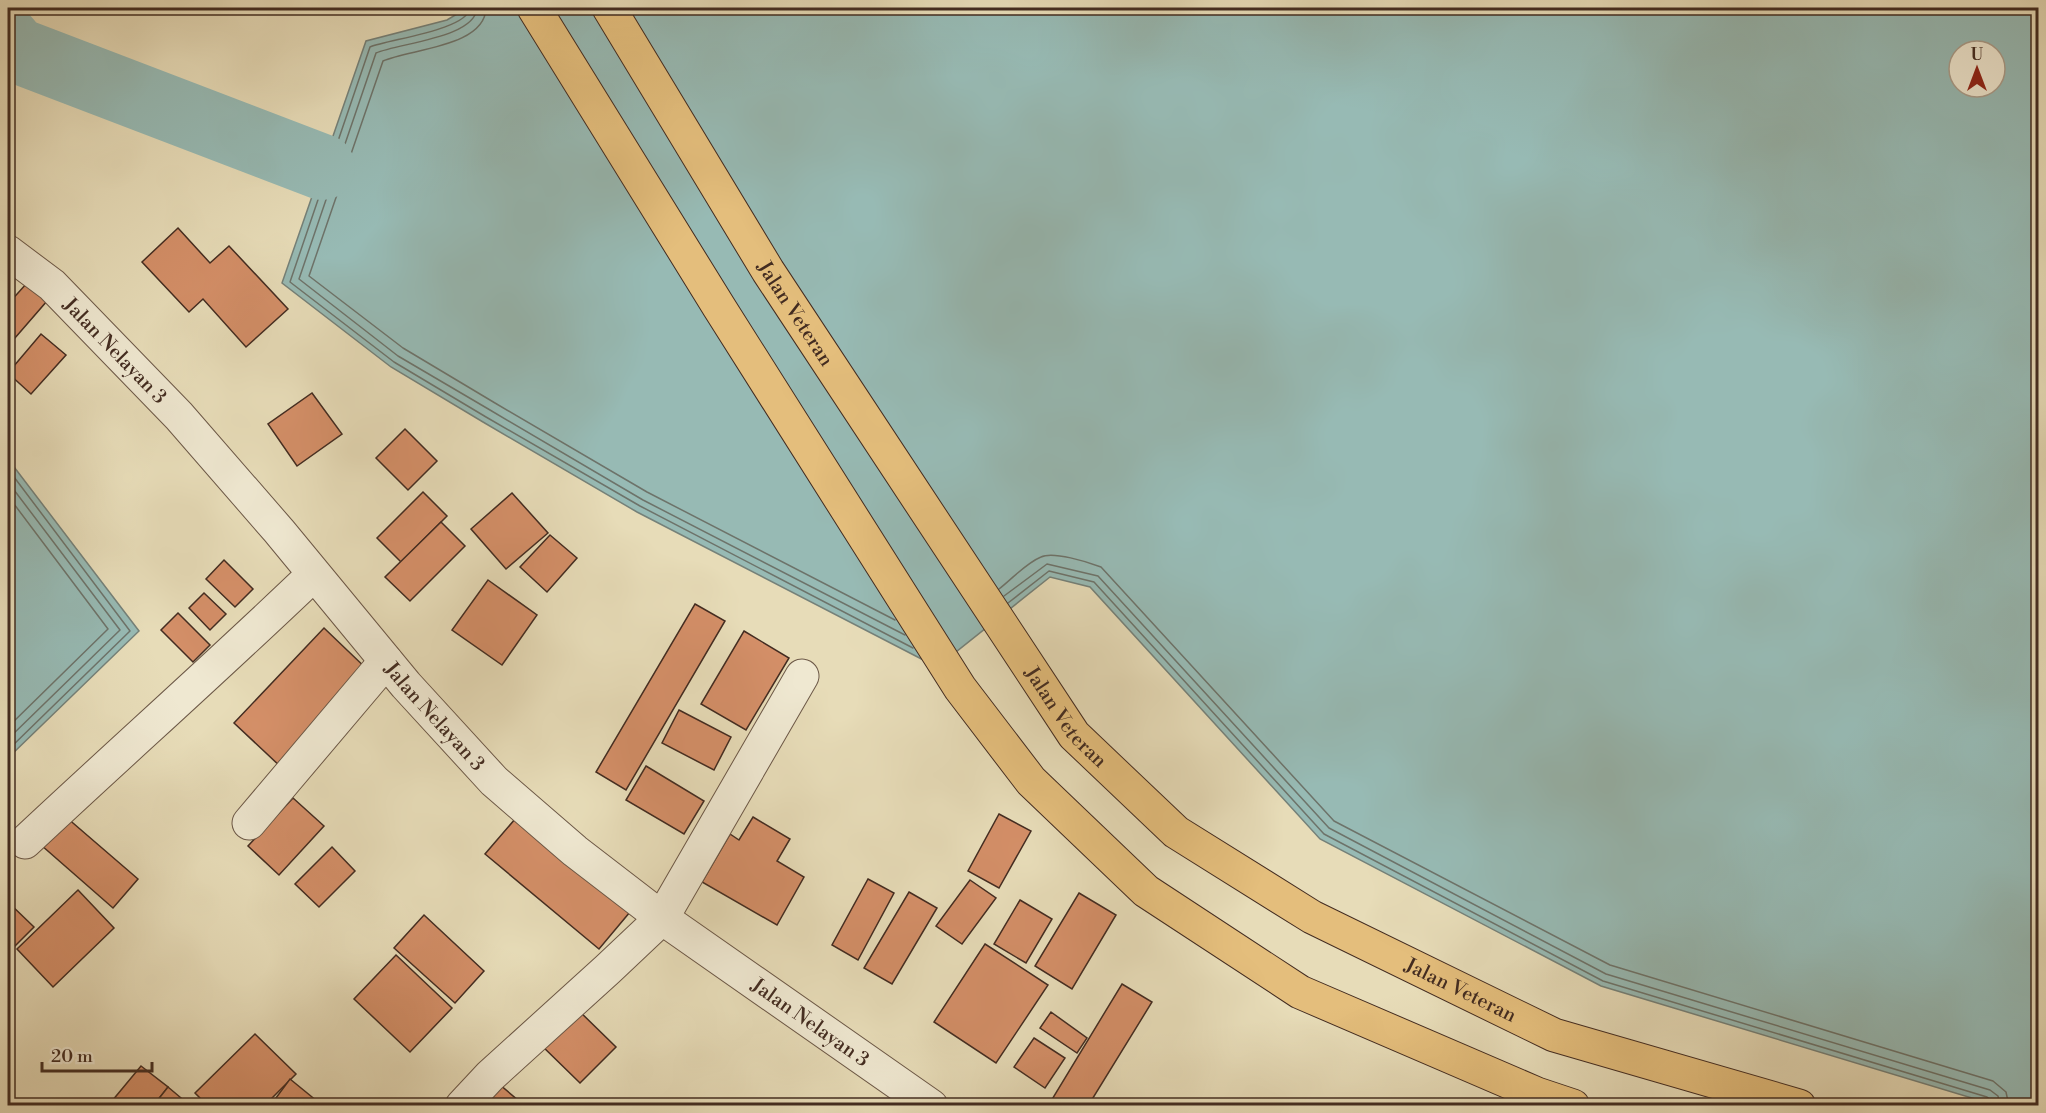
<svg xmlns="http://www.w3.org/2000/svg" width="2046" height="1113" font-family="'Libre Bodoni',serif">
	<rect width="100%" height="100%" fill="#e7dcb8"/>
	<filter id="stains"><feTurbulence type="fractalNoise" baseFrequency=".00333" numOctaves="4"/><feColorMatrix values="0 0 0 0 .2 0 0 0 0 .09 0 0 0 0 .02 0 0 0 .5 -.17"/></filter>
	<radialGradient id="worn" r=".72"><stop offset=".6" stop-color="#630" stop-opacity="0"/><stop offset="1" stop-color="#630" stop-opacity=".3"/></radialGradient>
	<!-- water -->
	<g fill="#97bab4" stroke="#758179" stroke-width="1.5" fill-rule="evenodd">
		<path d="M 467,8 L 2038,8 L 2038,1105 L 1995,1105 L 1601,986 L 1320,839 L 1090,587 L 1050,577 L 937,667 L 637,512 L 483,422 L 391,367 L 282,283 L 366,41 L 447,20 ZM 1959,51 L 1995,51 L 1995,87 L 1959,87 Z"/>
		<polygon points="8,459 139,631 8,758"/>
	</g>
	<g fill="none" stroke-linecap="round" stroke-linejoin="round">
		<!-- shore -->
		<g stroke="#6d736a" stroke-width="1.5">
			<path d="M 470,8 C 467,30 390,39 370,47 L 290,282 L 394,362 L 486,417 L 640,506 L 913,648"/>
			<path d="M 477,8 C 475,38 399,43 376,53 L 299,279 L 398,356 L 490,410 L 643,500 L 905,635"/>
			<path d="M 486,8 C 485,47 410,49 383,61 L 309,276 L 403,348 L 495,403 L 647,492 L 895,620"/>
			<polyline points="8,469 130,631 8,750"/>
			<polyline points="8,482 120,630 8,739"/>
			<polyline points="8,496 108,629 8,727"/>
			<path d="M 999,589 C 1012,579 1026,563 1041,557 C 1053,551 1088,562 1101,567 L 1334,821 L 1610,965 L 1993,1081 L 2006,1092 L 2009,1106"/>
			<polyline points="1004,596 1047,564 1098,576 1329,828 1606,974 1990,1090 1998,1096 2000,1106"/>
			<polyline points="1008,603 1049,571 1094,582 1324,834 1603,981 1987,1097 1991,1100 1992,1106"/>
		</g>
		<!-- river -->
		<polyline stroke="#97bab4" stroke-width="66" points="8,40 16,50 322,167"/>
	</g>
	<!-- building -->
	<g fill="#d48f68" stroke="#432c21" stroke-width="1.5">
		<polygon points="178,228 210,263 229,246 288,309 246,347 203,299 189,312 142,262"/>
		<polygon points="27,283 47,301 8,346 8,304"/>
		<polygon points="41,334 66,355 31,394 8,373"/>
		<polygon points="312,393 342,434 297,466 268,424"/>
		<polygon points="405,429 437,461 408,490 376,458"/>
		<polygon points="423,492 447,516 401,562 377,538"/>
		<polygon points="512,493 548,533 506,569 471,529"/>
		<polygon points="441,522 465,546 410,601 385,577"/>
		<polygon points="550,535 577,558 547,592 520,567"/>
		<polygon points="224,560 253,589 235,607 206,579"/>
		<polygon points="488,580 537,615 502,665 452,630"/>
		<polygon points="204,593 226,614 210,630 189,608"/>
		<polygon points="695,604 725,621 626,790 596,772"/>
		<polygon points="178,613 210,645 193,662 161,630"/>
		<polygon points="324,628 372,674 282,768 234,723"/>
		<polygon points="744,631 789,658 746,730 701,704"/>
		<polygon points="679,710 731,737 714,770 662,743"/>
		<polygon points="646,766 704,801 684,834 626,800"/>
		<polygon points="293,798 324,826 279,875 248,846"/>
		<polygon points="522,811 635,906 599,949 485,854"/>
		<polygon points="999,814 1031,831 999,888 968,871"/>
		<polygon points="66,817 138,879 113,908 41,845"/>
		<polygon points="753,817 790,839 777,861 804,877 777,925 702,882 730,834 739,840"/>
		<polygon points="332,847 355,871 319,907 295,884"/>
		<polygon points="868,879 894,893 858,960 832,945"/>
		<polygon points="970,880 996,898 962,944 936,926"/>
		<polygon points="78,890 114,928 53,987 17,949"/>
		<polygon points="909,892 937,908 892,984 864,968"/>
		<polygon points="1079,893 1116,915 1072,989 1035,966"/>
		<polygon points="1020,900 1052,919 1026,963 994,944"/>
		<polygon points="8,902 34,927 8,953"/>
		<polygon points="424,915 484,971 455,1003 394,948"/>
		<polygon points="985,944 1048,985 996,1063 934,1022"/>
		<polygon points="396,955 452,1008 410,1052 354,999"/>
		<polygon points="1122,984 1152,1002 1088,1106 1058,1106 1051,1101"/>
		<polygon points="573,1005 616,1047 580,1083 537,1041"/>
		<polygon points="1051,1012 1087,1038 1077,1053 1040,1028"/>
		<polygon points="255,1034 296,1074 264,1106 208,1106 195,1093"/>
		<polygon points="1034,1038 1065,1058 1045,1088 1014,1067"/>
		<polygon points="141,1066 168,1087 153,1106 118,1106 112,1101"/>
		<polygon points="290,1079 323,1106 270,1106"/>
		<polygon points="493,1079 525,1106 471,1106"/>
		<polygon points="168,1087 187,1103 184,1106 153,1106"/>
	</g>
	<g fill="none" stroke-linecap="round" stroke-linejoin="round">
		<defs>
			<g id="street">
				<path id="s1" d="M 8,252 L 52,285 L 179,416 L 279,531 L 406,685 L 494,781 L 575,851 L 662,918 L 931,1106"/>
				<polyline points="249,823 386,661"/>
				<path d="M 25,842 C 121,752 219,665 313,575"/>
				<polyline points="462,1106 490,1076 608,969 662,918 802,676"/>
			</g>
			<g id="highway">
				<polyline points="534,8 719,307 960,688 1031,781 1146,891 1300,992 1537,1094 1573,1106"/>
				<path id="s2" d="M 609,8 L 768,271 L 1074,735 L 1176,832 L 1312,917 L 1554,1035 L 1799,1106"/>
			</g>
		</defs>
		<!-- street casing -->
		<use href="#street" stroke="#6c5847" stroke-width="35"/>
		<!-- highway casing -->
		<use href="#highway" stroke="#432c21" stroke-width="35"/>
		<!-- street -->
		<use href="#street" stroke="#efe8d1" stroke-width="33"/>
		<!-- highway -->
		<use href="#highway" stroke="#e4be7c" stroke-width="33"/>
	</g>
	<g text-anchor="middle" stroke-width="6" stroke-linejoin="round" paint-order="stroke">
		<!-- street labels -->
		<g font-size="20" fill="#432c21" stroke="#efe8d1">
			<text dy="7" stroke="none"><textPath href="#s2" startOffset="358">Jalan Veteran</textPath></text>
			<text dy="7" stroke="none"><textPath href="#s1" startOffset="146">Jalan Nelayan 3</textPath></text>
			<text dy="7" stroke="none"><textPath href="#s2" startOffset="844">Jalan Veteran</textPath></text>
			<text dy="7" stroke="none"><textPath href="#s1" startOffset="632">Jalan Nelayan 3</textPath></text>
			<text dy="7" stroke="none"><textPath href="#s2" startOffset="1330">Jalan Veteran</textPath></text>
			<text dy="7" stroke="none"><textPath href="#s1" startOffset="1118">Jalan Nelayan 3</textPath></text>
		</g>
	</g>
	<!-- margin -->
	<rect width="2046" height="1113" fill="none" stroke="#e7dcb8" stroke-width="30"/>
	<rect x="9" y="9" width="2028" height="1095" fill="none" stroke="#432c21" stroke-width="3"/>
	<rect x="15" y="15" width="2016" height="1083" fill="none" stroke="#432c21" stroke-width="1.5"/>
	<!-- north arrow -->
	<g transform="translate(1977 69)"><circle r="28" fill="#efe8d1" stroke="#aa9d8b" stroke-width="1.5"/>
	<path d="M0-4.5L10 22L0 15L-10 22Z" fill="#8f2418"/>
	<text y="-9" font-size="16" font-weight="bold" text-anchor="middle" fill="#432c21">U</text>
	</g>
	<!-- scale -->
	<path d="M42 1062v9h110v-9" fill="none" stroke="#432c21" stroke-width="3"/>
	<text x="51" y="1062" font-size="18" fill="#432c21" stroke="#efe8d1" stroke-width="4.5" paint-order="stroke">20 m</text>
	<rect width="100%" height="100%" filter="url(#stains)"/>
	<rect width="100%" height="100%" fill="url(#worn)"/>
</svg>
